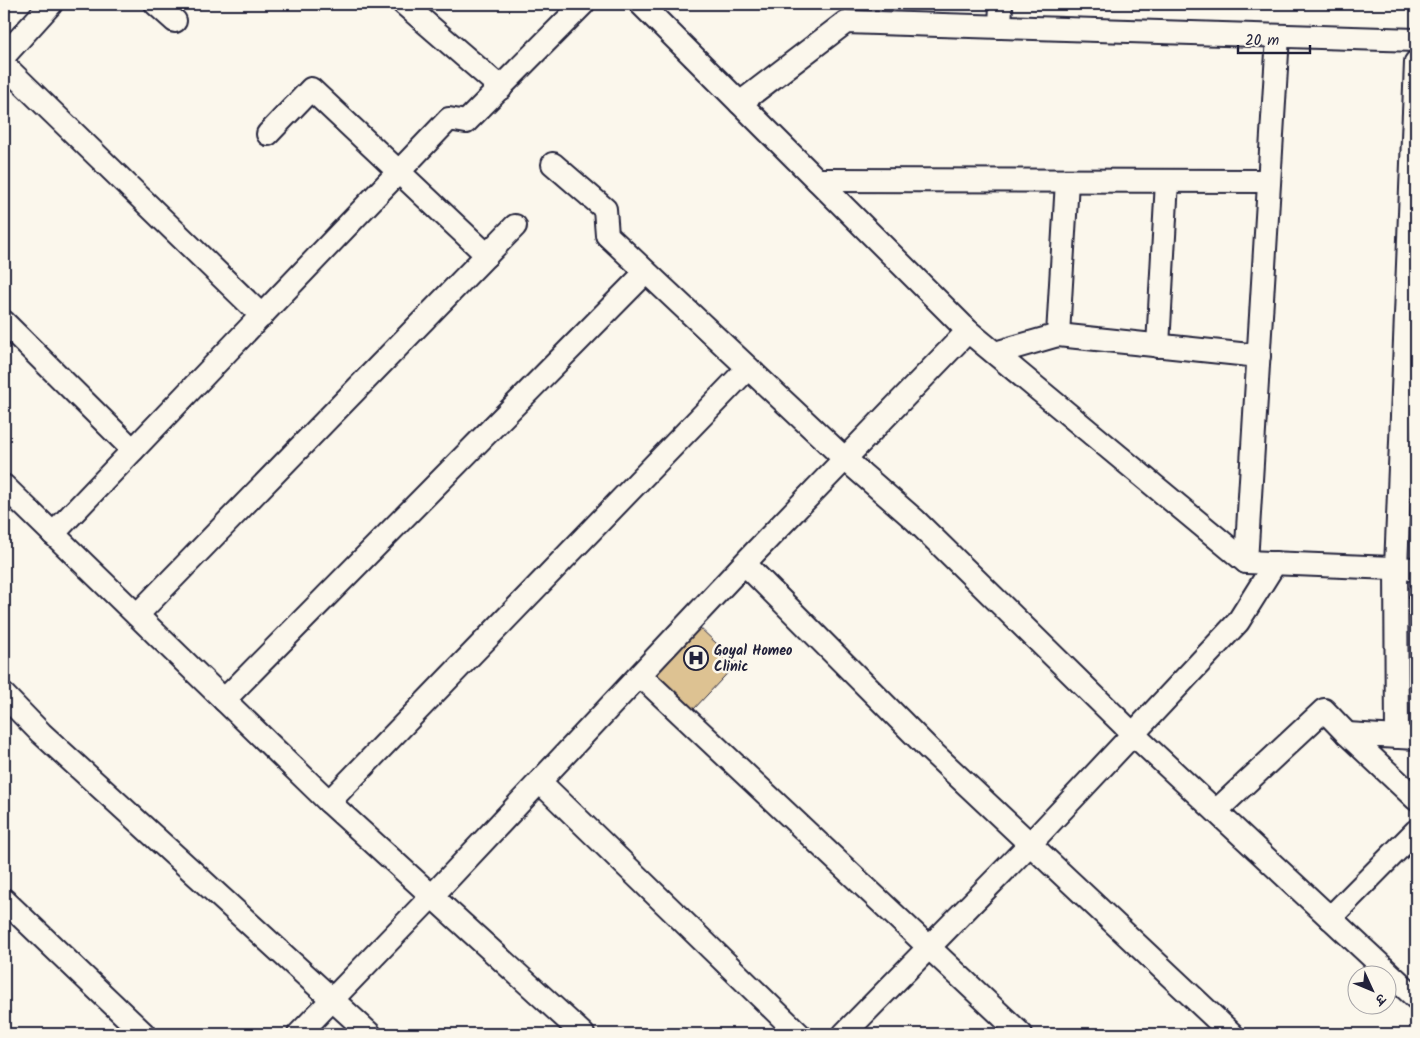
<svg xmlns="http://www.w3.org/2000/svg" width="1420" height="1038" font-family="Kalam,'Playpen Sans Deva',sans-serif">
	<rect width="100%" height="100%" fill="#fbf7ec"/>
	<filter id="ink" filterUnits="userSpaceOnUse"><feTurbulence type="fractalNoise" baseFrequency=".02" numOctaves="2"/><feDisplacementMap in="SourceGraphic" scale="10" xChannelSelector="R" yChannelSelector="G"/><feConvolveMatrix kernelMatrix="1 2 1 2 8 2 1 2 1" color-interpolation-filters="sRGB"/></filter>
	<g filter="url(#ink)">
		<!-- building -->
		<polygon fill="#ddc292" stroke="#22223b" points="697,625 737,663 693,710 652,671"/>
		<g fill="none" stroke-linecap="round" stroke-linejoin="round">
			<defs>
				<g id="street">
					<polyline points="156,4 175,21"/>
					<polyline points="404,4 501,88"/>
					<polyline points="641,4 968,331 1246,562 1416,569"/>
					<polyline points="1000,27 1001,4"/>
					<polyline points="4,56 51,4"/>
					<polyline points="4,65 262,316"/>
					<polyline points="740,103 846,22 1416,40"/>
					<polyline points="268,134 311,89 487,255"/>
					<polyline points="553,164 605,209 607,235 845,459 915,520 1133,734 1416,998"/>
					<polyline points="817,180 1269,181"/>
					<polyline points="4,322 133,450"/>
					<polyline points="1058,335 1259,356"/>
					<polyline points="1158,346 1167,181"/>
					<polyline points="995,353 1058,335 1067,181"/>
					<polyline points="4,486 329,802 583,1034"/>
					<polyline points="53,534 449,119 466,122 583,4"/>
					<polyline points="1246,562 1278,36"/>
					<polyline points="745,564 929,749 1232,1034"/>
					<polyline points="137,615 515,226"/>
					<polyline points="640,675 1021,1034"/>
					<polyline points="4,695 41,733 370,1034"/>
					<polyline points="224,700 646,272"/>
					<polyline points="1397,737 1396,568 1416,62"/>
					<polyline points="1416,738 1347,734 1416,799"/>
					<polyline points="540,782 799,1034"/>
					<polyline points="329,802 748,368"/>
					<polyline points="1216,811 1324,710 1347,734"/>
					<polyline points="4,900 144,1034"/>
					<polyline points="1330,918 1416,831"/>
					<polyline points="299,1034 431,897 756,551 968,331"/>
					<polyline points="844,1034 1030,844 1238,622 1275,563"/>
				</g>
			</defs>
			<!-- street casing -->
			<use href="#street" stroke="#22223b" stroke-width="26"/>
			<!-- street -->
			<use href="#street" stroke="#fbf7ec" stroke-width="22"/>
		</g>
	</g>
	<!-- icons -->
	<defs>
		<symbol id="hospital-ring" viewBox="-11 -11 22 22"><circle r="9.5" fill="#fbf7ec" stroke="#22223b" stroke-width="1.5"/><path d="M-5-5h3v3.5h4V-5h3V5h-3V1.5h-4V5h-3Z" fill="#22223b"/></symbol>
	</defs>
	<g fill-rule="evenodd">
		<use href="#hospital-ring" x="682" y="644" width="28" height="28"/>
	</g>
	<g text-anchor="middle" stroke-width="5" stroke-linejoin="round" paint-order="stroke">
		<!-- poi labels -->
		<g font-size="14" font-weight="bold" fill="#22223b" stroke="#fbf7ec" text-anchor="start">
			<text x="714" y="655">Goyal Homeo<tspan x="714" dy="16">Clinic</tspan></text>
		</g>
	</g>
	<!-- margin -->
	<rect width="1420" height="1038" fill="none" stroke="#fbf7ec" stroke-width="20"/>
	<rect x="10" y="10" width="1400" height="1018" fill="none" stroke="#22223b" stroke-width="2" filter="url(#ink)"/>
	<!-- north arrow -->
	<g transform="translate(1372 990) rotate(134)"><circle r="24" fill="#fbf7ec" stroke="#a4a2a5"/>
	<path d="M0-4L9 19L0 12L-9 19Z" fill="#22223b"/>
	<text y="-8" font-size="14" font-weight="bold" text-anchor="middle" fill="#22223b">उ</text>
	</g>
	<!-- scale -->
	<path d="M1238 45v8h72v-8" fill="none" stroke="#22223b" stroke-width="2.5"/>
	<text x="1245" y="45" font-size="15" fill="#22223b" stroke="#fbf7ec" stroke-width="4" paint-order="stroke">20 m</text>
</svg>
